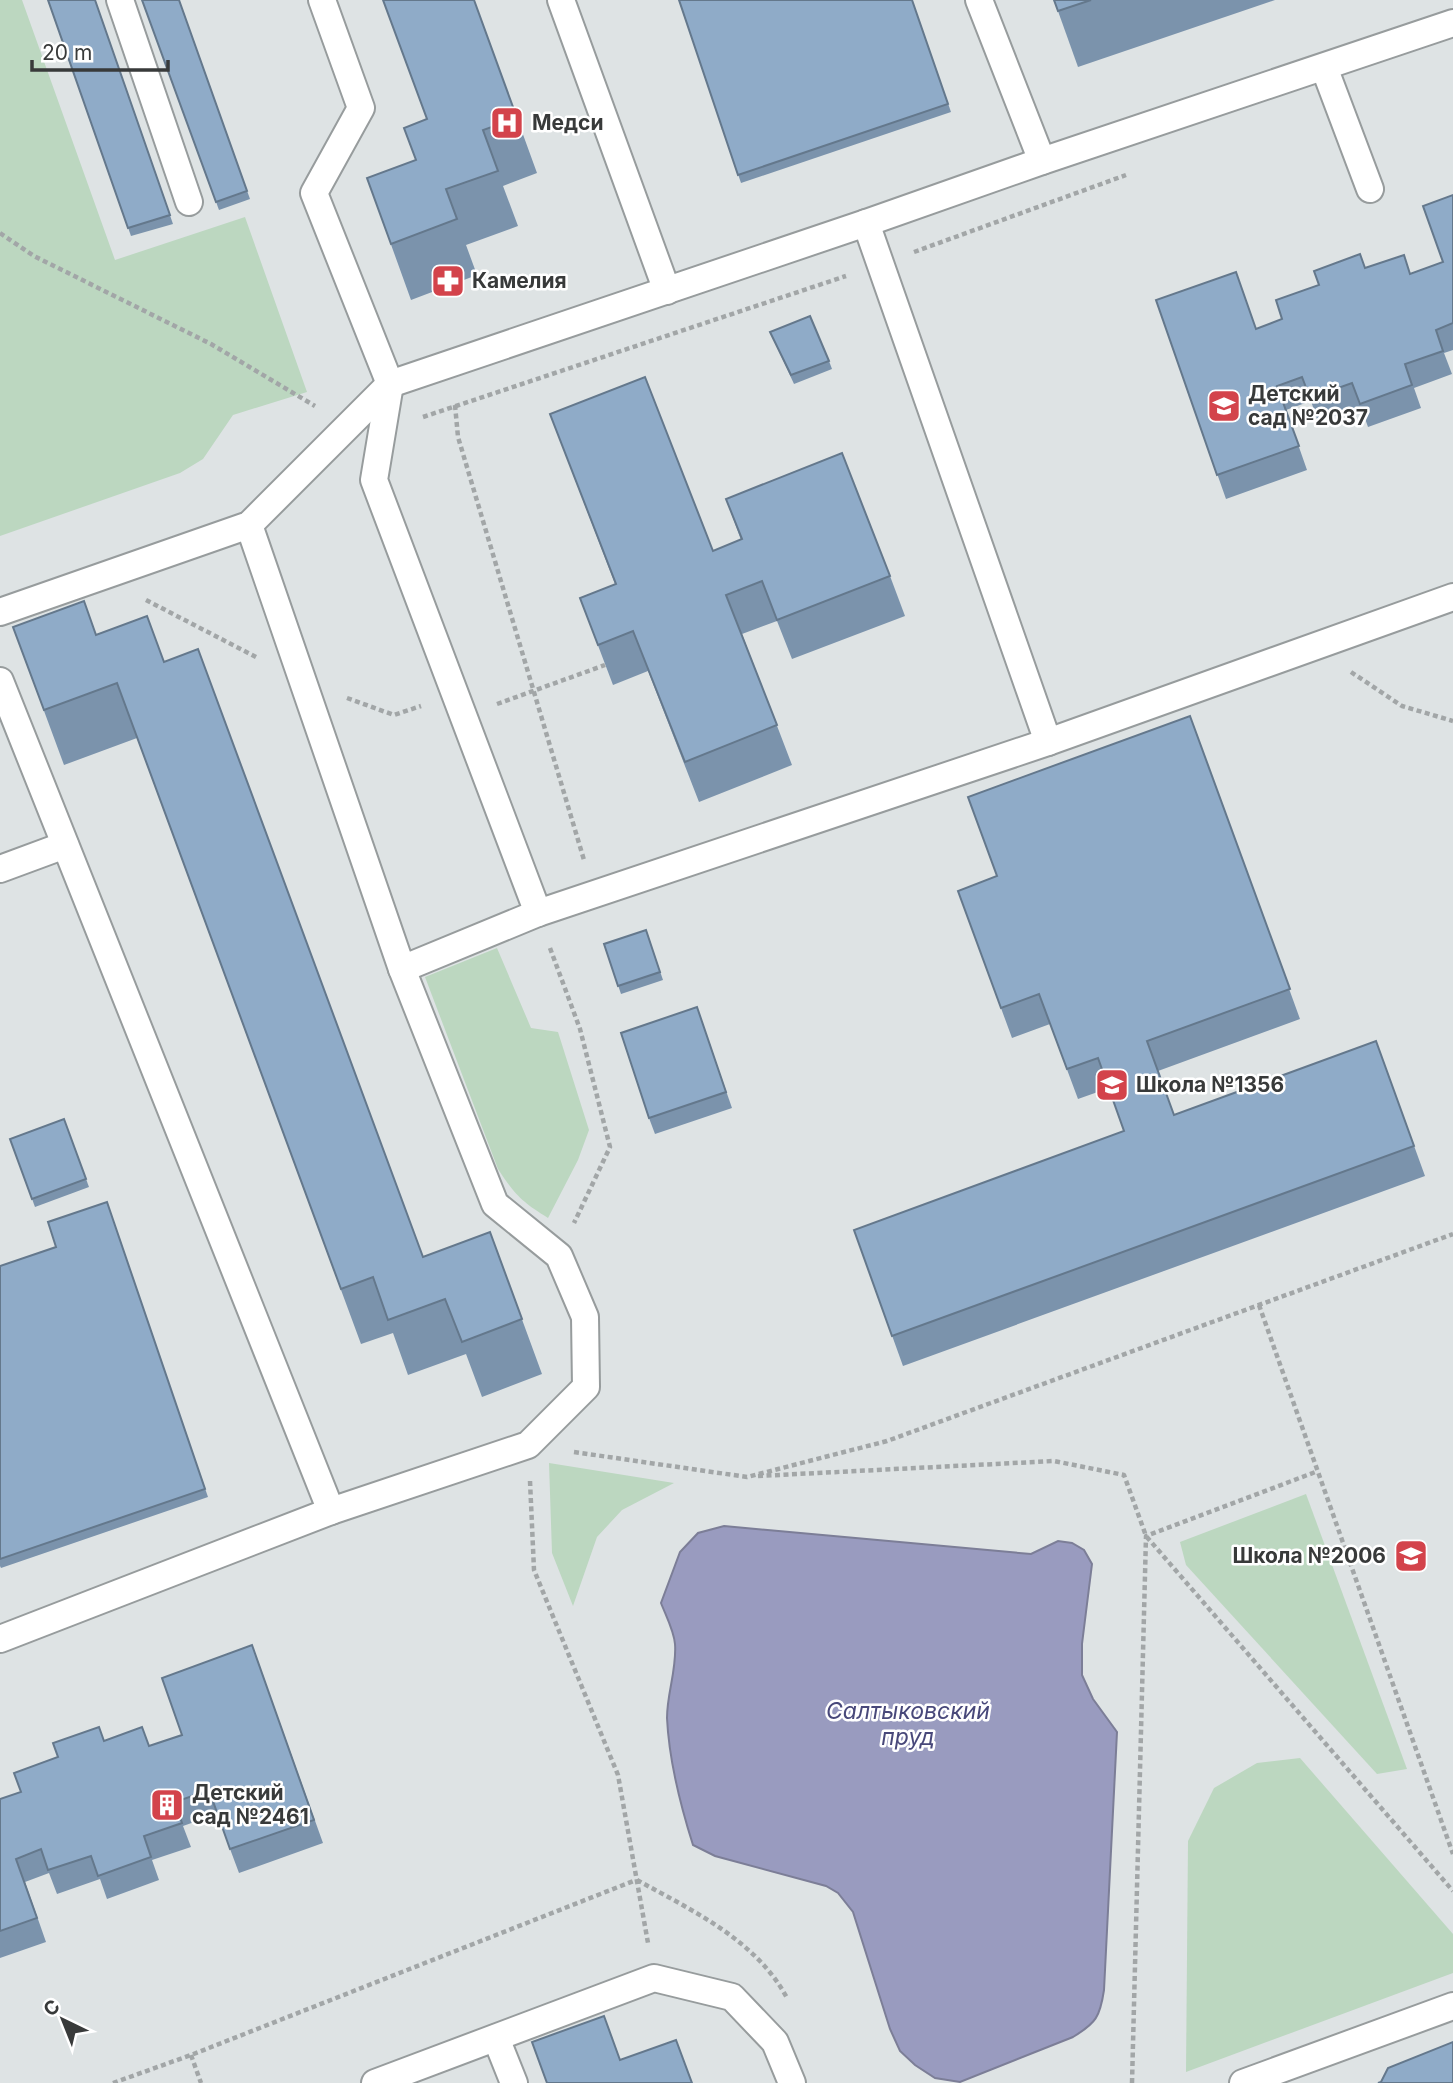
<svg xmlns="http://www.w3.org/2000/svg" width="1453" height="2083" font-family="Inter,sans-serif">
	<rect width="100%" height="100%" fill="#dee3e4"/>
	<!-- green -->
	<g fill="#bcd7c0">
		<polygon points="0,0 22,0 115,260 245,217 307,392 233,415 203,459 180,473 0,536"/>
		<path d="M 497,948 L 531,1028 L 558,1032 L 589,1130 L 578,1160 L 548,1218 C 522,1202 515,1195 498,1169 L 425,977 Z"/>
		<polygon points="549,1463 674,1483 622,1510 597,1537 573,1606 552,1553"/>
		<polygon points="1306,1494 1407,1769 1377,1774 1186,1565 1180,1542"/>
		<polygon points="1300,1758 1453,1934 1453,1973 1186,2072 1188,1841 1214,1788 1257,1763"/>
	</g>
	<!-- water -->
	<path fill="#999bbf" stroke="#7c7e97" stroke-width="2" d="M 724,1526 L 1031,1554 L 1058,1541 L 1072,1543 L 1084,1550 L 1092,1564 L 1082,1644 L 1082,1675 L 1093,1699 L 1117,1732 L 1104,1990 C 1100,2017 1096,2023 1073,2037 L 960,2082 L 935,2078 L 915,2065 L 900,2051 L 890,2029 L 853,1912 L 838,1893 L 826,1886 L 715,1856 L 693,1845 C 680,1804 669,1761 667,1718 C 667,1693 677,1669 675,1644 C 674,1631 666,1616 661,1603 L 680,1552 L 698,1533 Z"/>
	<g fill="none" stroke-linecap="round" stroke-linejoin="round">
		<defs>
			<g id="service">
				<polyline points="120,0 189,202"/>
				<polyline points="322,0 361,108 314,193 390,384 374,480 538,913"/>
				<polyline points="561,0 667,291"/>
				<polyline points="979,0 1042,161"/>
				<polyline points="1324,67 1370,189"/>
				<polyline points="866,223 1048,742"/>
				<polyline points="249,525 402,969 538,913 1048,742 1453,597"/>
				<polyline points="0,612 249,525 390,384 866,223 1042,161 1453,23"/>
				<polyline points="0,681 331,1511"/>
				<polyline points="0,869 65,845"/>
				<polyline points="0,1639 331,1511 528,1445 586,1387 585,1317 559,1256 495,1204 402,969"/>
				<polyline points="496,2038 514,2083"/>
				<polyline points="375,2083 654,1978 732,1997 775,2042 792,2083"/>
				<polyline points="1243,2083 1453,2006"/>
			</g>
		</defs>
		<!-- service casing -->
		<use href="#service" stroke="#979c9d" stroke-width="30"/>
		<!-- path -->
		<g stroke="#a2a6a7" stroke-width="4.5" stroke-dasharray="5 3.5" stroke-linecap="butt">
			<polyline points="0,233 34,256 211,344 315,406"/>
			<polyline points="914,252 1126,175"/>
			<polyline points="455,405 458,437 584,860"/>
			<polyline points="423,417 846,276"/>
			<polyline points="146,600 256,657"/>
			<polyline points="1351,672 1402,706 1453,721"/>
			<polyline points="347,698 394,715 421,706"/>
			<polyline points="497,704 605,665"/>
			<polyline points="550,948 580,1029 610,1147 574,1223"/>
			<polyline points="1259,1305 1453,1854"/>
			<polyline points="574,1452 747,1477 887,1441 1453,1234"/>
			<polyline points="758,1476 1054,1461 1124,1475 1146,1536 1453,1891"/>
			<polyline points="530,1481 534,1570 618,1775 648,1943"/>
			<path d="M 637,1880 C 693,1911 756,1940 787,1998"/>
			<polyline points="191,2055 201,2083"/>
			<polyline points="113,2083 191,2055 636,1880"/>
			<polyline points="1132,2083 1146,1536 1318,1471"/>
		</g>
		<!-- service -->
		<use href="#service" stroke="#fff" stroke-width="26"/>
	</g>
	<!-- wall -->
	<g fill="#7b93ac">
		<polygon points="48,0 95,0 173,224 131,236"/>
		<polygon points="142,0 179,0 250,199 219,210"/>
		<polygon points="474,0 537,173 503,186 518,226 466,245 477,275 411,300 367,178 416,160 427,119"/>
		<polygon points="679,0 912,0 951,112 741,183"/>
		<polygon points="1054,0 1275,0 1078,67"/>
		<polygon points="1453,195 1453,350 1444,353 1452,374 1414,388 1421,408 1368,427 1361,407 1318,422 1311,401 1286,410 1307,470 1226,499 1156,300 1256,329 1282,319 1365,268 1410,274 1443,262"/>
		<polygon points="770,332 829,361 832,369 794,384"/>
		<polygon points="550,414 713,551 741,540 726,499 890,576 905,616 792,659 777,621 742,634 792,765 699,802 648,671 613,685 580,598 615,584"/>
		<polygon points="13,627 96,635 164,662 423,1257 490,1232 542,1374 482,1397 466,1354 408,1375 393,1333 361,1344 137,738 64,765"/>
		<polygon points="1190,716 1300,1019 1158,1071 1174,1115 1376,1041 1425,1176 903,1366 854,1230 1124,1131 1109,1088 1078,1099 1050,1024 1012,1038 958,891 997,876"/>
		<polygon points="646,930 663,980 621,994 604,944"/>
		<polygon points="697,1007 732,1108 655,1134 649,1118"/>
		<polygon points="64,1119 89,1187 35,1207 10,1139"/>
		<polygon points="107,1202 208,1497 1,1568 0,1566 0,1266 56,1247"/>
		<polygon points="252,1645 323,1843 239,1873 217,1814 183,1826 191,1847 152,1860 159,1880 107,1899 100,1879 57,1894 49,1873 25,1882 46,1942 0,1958 0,1799 21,1792 104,1741 149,1746 182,1735"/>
	</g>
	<!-- building -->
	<g fill="#8fabc8" stroke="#64788c" stroke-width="2">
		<polygon points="48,0 95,0 170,215 128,228"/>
		<polygon points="142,0 179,0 247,191 216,202"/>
		<polygon points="383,0 474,0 517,118 483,130 498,171 446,189 457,219 391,244 367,178 416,160 404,128 427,119"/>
		<polygon points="679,0 912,0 948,104 738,175"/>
		<polygon points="1054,0 1091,0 1058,11"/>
		<polygon points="1453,195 1453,323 1436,330 1443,351 1405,364 1412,385 1360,404 1352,383 1310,398 1302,377 1277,386 1299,446 1217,475 1156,300 1236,272 1256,329 1282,319 1276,300 1319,285 1314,271 1360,254 1365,268 1404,255 1410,274 1443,262 1423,206"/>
		<polygon points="810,316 829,361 791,375 770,332"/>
		<polygon points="645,377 713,551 742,539 726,499 842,453 890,576 777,620 762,581 726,595 777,725 685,762 633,631 598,645 580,598 616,584 550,414"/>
		<polygon points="84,601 96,635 147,616 164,662 198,649 423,1257 490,1232 522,1319 462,1342 445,1299 388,1320 373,1277 341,1289 117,683 44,710 13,627"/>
		<polygon points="1190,716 1290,989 1147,1041 1174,1115 1376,1041 1414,1146 892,1336 854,1230 1124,1131 1098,1058 1067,1069 1039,994 1001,1008 958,891 997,876 968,797"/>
		<polygon points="646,930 660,972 618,986 604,944"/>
		<polygon points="697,1007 726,1092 649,1118 621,1033"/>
		<polygon points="64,1119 86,1179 32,1199 10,1139"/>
		<polygon points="107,1202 205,1489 0,1559 0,1266 56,1247 48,1222"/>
		<polygon points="252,1645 314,1820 230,1849 209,1790 175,1802 182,1823 144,1836 151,1857 98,1876 91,1856 48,1870 41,1849 16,1859 37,1918 0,1931 0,1799 21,1792 14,1773 58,1757 53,1743 99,1727 104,1741 142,1727 149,1746 182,1735 162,1678"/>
		<polygon points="604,2016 620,2060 676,2040 692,2083 547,2083 532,2042"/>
		<polygon points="1453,2042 1453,2083 1378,2083 1381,2082 1388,2068"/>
	</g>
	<!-- icons -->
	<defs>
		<symbol id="hospital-square" viewBox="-11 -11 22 22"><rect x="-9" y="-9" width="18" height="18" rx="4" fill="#d3434b" stroke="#fff"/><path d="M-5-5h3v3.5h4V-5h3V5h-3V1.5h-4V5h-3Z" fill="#fff"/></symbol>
		<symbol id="pharmacy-square" viewBox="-11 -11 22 22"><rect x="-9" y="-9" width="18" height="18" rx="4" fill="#d3434b" stroke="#fff"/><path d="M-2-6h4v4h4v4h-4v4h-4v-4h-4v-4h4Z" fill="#fff"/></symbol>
		<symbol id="school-square" viewBox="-11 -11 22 22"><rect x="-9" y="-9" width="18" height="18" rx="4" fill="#d3434b" stroke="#fff"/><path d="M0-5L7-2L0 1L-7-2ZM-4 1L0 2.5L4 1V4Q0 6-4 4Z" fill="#fff"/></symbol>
		<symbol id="building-square" viewBox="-11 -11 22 22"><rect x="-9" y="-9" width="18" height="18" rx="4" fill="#d3434b" stroke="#fff"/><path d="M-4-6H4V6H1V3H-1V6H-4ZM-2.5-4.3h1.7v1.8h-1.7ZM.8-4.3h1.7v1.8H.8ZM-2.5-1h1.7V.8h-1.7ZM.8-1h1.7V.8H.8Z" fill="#fff"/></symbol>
	</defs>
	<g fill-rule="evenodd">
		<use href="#hospital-square" x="488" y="104" width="38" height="38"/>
		<use href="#pharmacy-square" x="429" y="262" width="38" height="38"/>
		<use href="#school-square" x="1205" y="387" width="38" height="38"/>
		<use href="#school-square" x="1093" y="1066" width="38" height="38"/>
		<use href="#school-square" x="1392" y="1537" width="38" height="38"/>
		<use href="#building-square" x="148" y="1786" width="38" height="38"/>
	</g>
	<g text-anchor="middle" stroke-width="5" stroke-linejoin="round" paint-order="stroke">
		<!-- poi labels -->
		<g font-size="21" font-weight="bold" fill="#383a3a" stroke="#fff" text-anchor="start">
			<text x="532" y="130">Медси</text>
			<text x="472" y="288">Камелия</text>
			<text x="1248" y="401">Детский<tspan x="1248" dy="24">сад №2037</tspan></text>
			<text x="1136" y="1092">Школа №1356</text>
			<text x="1386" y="1563" text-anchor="end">Школа №2006</text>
			<text x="192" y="1800">Детский<tspan x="192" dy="24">сад №2461</tspan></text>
		</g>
		<!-- water labels -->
		<g font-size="23" font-style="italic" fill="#48487a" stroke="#fff">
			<text x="908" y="1719">Салтыковский<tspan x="908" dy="26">пруд</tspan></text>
		</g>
	</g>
	<!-- north arrow -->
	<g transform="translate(63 2020) rotate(317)" stroke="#ffffff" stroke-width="5" paint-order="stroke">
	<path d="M0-5L12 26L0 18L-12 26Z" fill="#383a3a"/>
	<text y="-10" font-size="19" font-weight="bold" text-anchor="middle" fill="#383a3a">С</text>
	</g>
	<!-- scale -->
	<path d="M32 60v10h136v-10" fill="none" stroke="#383a3a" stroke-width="3.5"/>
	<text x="42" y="60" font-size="21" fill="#383a3a" stroke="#ffffff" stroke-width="5" paint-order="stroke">20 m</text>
</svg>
